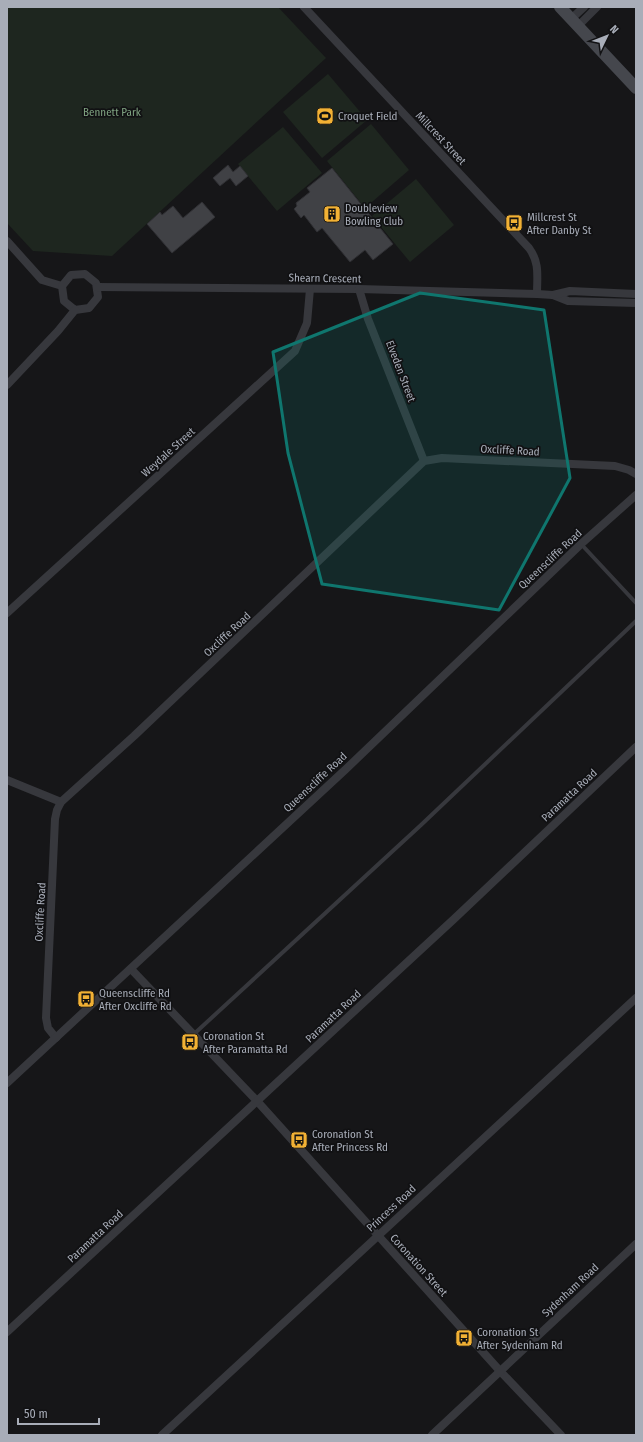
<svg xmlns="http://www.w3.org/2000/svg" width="643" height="1442" font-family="'Fira Sans Condensed',sans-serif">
	<rect width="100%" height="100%" fill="#161618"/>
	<!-- green -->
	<g fill="#1e261f">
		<polygon points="7,7 278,7 326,58 112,256 33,251 7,223"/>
		<polygon points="328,74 367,120 322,158 283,112"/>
		<polygon points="371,124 409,170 365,208 327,161"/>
		<polygon points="283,127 322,173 277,211 238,164"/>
		<polygon points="416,179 454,225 410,262 372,216"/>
	</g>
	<!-- building -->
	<g fill="#404145" stroke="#303034">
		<polygon points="228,165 233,172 240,166 248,176 236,186 230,178 220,186 213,178"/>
		<polygon points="332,168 393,244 373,260 365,250 350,262 322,228 317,232 304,215 301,218 294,209 297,206 296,203 310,192 307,188"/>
		<polygon points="202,202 215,217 172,253 147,224 160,212 162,215 173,206 183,218"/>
	</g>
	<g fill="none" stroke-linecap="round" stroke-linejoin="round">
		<!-- lane -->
		<g stroke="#37383d" stroke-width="4">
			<polyline points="581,544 636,603"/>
			<polyline points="194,1034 421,825 636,621"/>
		</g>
		<!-- street -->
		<g stroke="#37383d" stroke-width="8">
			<path d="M 304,7 L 529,248 C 540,263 537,276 537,294"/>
			<polyline points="571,19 584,7"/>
			<polyline points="578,26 597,7"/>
			<polyline points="7,241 42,280 62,286"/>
			<polygon points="85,274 96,283 98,297 89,308 75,310 64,301 62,286 71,275"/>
			<polyline points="97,287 359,289 537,294 553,295 568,301 636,303"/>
			<polyline points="359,289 368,319 424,461"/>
			<polyline points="553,295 570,291 636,294"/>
			<polyline points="7,385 58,331 75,310"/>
			<polyline points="7,613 295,351 307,323 310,289"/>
			<polyline points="7,780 61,802"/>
			<polyline points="131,969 257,1101 500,1371 561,1435"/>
			<polyline points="56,1038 48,1028 46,1018 55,819 57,810 61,802 134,736 424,461 442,458 615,466 629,470 636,474"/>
			<polyline points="7,1083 346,769 581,544 636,495"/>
			<polyline points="7,1332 454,919 636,747"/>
			<polyline points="162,1435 636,998"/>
			<polyline points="432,1435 636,1244"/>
		</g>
		<!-- secondary -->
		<polyline stroke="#45474d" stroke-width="12" points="560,7 636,88"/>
	</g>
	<!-- marked area -->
	<path fill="#0f766e" fill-opacity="0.2" stroke="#0f766e" stroke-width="3" stroke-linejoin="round" d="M 420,293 L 544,310 L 570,478 L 499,610 L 322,584 L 288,453 L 273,352 Z"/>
	<!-- icons -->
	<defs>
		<symbol id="stadium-square" viewBox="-11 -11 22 22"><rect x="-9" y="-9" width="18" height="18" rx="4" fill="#f2b134" stroke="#111113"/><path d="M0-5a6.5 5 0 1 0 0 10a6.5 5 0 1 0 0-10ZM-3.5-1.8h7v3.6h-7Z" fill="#111"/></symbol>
		<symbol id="building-square" viewBox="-11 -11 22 22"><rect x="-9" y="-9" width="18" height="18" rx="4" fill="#f2b134" stroke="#111113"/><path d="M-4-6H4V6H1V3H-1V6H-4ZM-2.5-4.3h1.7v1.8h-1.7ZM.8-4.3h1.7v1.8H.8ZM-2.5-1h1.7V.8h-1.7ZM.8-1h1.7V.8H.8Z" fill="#111"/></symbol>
		<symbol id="bus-square" viewBox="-11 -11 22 22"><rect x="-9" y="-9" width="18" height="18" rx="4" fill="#f2b134" stroke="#111113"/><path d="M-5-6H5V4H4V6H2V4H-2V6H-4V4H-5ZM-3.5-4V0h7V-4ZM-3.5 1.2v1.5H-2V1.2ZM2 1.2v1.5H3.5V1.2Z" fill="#111"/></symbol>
	</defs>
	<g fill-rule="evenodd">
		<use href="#stadium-square" x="315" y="106" width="20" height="20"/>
		<use href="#building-square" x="322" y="204" width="20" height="20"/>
		<use href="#bus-square" x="504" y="213" width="20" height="20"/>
		<use href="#bus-square" x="76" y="989" width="20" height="20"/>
		<use href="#bus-square" x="180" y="1032" width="20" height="20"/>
		<use href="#bus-square" x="289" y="1130" width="20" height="20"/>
		<use href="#bus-square" x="454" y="1328" width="20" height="20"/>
	</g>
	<g text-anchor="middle" stroke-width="3.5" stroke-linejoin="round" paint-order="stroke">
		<!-- park labels -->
		<g font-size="11" fill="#7fa381" stroke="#111113">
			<text x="112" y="116">Bennett Park</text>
		</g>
		<!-- poi labels -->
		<g font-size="11" fill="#a8adb8" stroke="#111113" text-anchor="start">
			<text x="338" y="120">Croquet Field</text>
			<text x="345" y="212">Doubleview<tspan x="345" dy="13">Bowling Club</tspan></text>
			<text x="527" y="221">Millcrest St<tspan x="527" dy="13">After Danby St</tspan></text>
			<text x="99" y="997">Queenscliffe Rd<tspan x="99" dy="13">After Oxcliffe Rd</tspan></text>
			<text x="203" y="1040">Coronation St<tspan x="203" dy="13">After Paramatta Rd</tspan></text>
			<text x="312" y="1138">Coronation St<tspan x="312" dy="13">After Princess Rd</tspan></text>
			<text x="477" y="1336">Coronation St<tspan x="477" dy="13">After Sydenham Rd</tspan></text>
		</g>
		<!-- street labels -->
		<g font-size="11" fill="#a8adb8" stroke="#111113">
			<text transform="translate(441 138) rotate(47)" y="4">Millcrest Street</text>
			<text transform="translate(325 278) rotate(1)" y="4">Shearn Crescent</text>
			<text transform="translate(401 371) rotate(69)" y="4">Elveden Street</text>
			<text transform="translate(510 450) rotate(3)" y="4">Oxcliffe Road</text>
			<text transform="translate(168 452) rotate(-42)" y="4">Weydale Street</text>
			<text transform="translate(550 559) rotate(-43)" y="4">Queenscliffe Road</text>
			<text transform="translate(227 634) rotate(-43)" y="4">Oxcliffe Road</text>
			<text transform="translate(315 782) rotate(-43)" y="4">Queenscliffe Road</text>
			<text transform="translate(569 795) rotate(-43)" y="4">Paramatta Road</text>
			<text transform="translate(40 912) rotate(-87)" y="4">Oxcliffe Road</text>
			<text transform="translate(333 1016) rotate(-43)" y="4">Paramatta Road</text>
			<text transform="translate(391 1208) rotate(-43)" y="4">Princess Road</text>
			<text transform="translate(95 1236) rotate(-43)" y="4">Paramatta Road</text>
			<text transform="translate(419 1265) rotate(48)" y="4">Coronation Street</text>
			<text transform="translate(570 1290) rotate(-43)" y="4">Sydenham Road</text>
		</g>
	</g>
	<!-- border -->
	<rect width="643" height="1442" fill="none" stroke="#a8adb8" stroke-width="16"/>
	<!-- north arrow -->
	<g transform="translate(607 36) rotate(47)" stroke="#111113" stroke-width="3" paint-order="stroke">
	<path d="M0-3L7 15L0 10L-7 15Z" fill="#a8adb8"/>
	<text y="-6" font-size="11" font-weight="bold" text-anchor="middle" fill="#a8adb8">N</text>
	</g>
	<!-- scale -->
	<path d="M18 1418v6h81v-6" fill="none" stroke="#a8adb8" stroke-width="2"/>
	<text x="24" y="1418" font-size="12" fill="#a8adb8" stroke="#111113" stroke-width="3" paint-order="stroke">50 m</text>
</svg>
